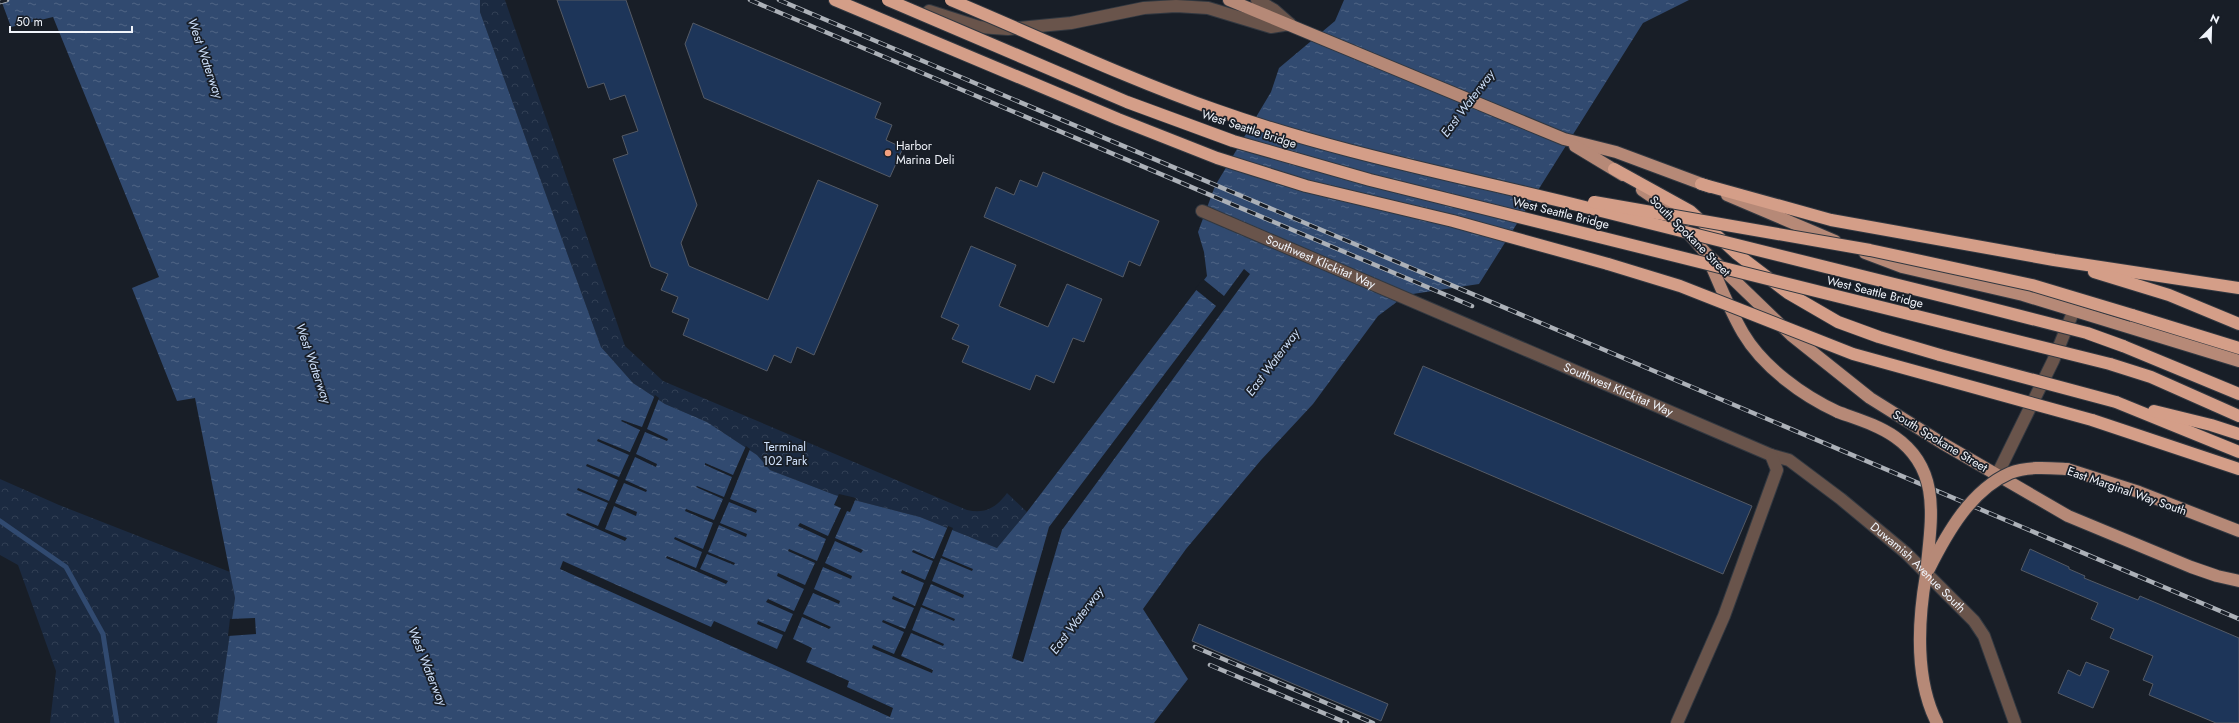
<svg xmlns="http://www.w3.org/2000/svg" width="2239" height="723" font-family="Jost,sans-serif">
	<defs>
		<pattern id="park-crowns" width="20" height="18" patternUnits="userSpaceOnUse"><rect width="20" height="18" fill="#1b2a41"/><path d="M2 6a3 3 0 1 1 6 0M12 15a3 3 0 1 1 6 0" fill="none" stroke="#313f54"/></pattern>
		<pattern id="water-ripples" width="26" height="14" patternUnits="userSpaceOnUse"><rect width="26" height="14" fill="#314a70"/><path d="M2 4q2-2 4 0t4 0M15 11q2-2 4 0t4 0" fill="none" stroke="#4f6585"/></pattern>
	</defs>
	<rect width="100%" height="100%" fill="#181e27"/>
	<!-- park -->
	<g fill="url(#park-crowns)">
		<path d="M 480,0 L 505,0 L 625,346 L 663,381 L 967,510 C 985,514 996,508 1007,493 L 1027,512 L 997,548 L 920,517 L 835,495 L 770,470 L 757,455 L 707,422 L 665,404 L 633,383 L 601,347 L 480,12 Z"/>
		<polygon points="0,479 59,505 230,572 235,598 217,723 50,723 56,671 18,565 0,555"/>
	</g>
	<!-- water -->
	<polygon fill="url(#water-ripples)" points="1,0 480,0 480,12 601,347 633,383 665,404 707,422 757,455 770,470 835,495 920,517 997,548 1027,512 1207,276 1204,252 1198,232 1215,186 1271,92 1279,68 1335,21 1344,0 1689,0 1643,23 1479,284 1406,295 1378,316 1313,404 1261,460 1186,549 1143,609 1188,679 1154,723 217,723 235,598 195,398 177,401 132,288 159,277 53,17 11,27"/>
	<!-- pier -->
	<g fill="#181e27">
		<polygon points="1244,269 1250,274 1062,530 1023,662 1012,658 1049,527 1216,306 1195,289 1203,279 1224,296"/>
		<polygon points="655,395 659,398 647,429 668,439 667,441 645,432 636,454 657,464 656,467 635,457 625,480 647,490 646,492 624,483 615,503 637,512 636,516 614,506 605,529 627,538 625,541 566,515 567,513 598,526 608,503 577,490 578,488 609,501 618,480 586,466 587,464 619,477 629,455 597,441 598,439 630,452 640,430 621,421 622,420 642,427"/>
		<polygon points="746,446 750,449 730,499 757,510 756,513 729,502 720,523 747,534 746,537 719,525 708,552 735,563 734,565 707,554 700,569 728,581 726,584 666,558 667,556 696,568 702,552 674,539 675,537 703,549 713,523 685,511 686,509 714,520 723,499 696,487 697,486 724,497 732,477 705,465 705,463 733,475"/>
		<polygon points="839,494 856,498 850,512 847,511 835,538 863,550 861,553 835,541 825,563 852,576 851,579 823,567 814,589 840,601 839,604 813,593 803,614 831,627 829,629 802,617 793,639 812,648 806,662 849,681 847,687 893,708 890,717 560,569 563,561 711,627 714,621 777,649 783,635 757,624 758,621 785,632 793,614 766,602 768,599 794,611 804,589 777,576 778,573 805,585 815,563 788,551 789,549 817,561 826,539 798,526 800,523 828,536 841,508 834,505"/>
		<polygon points="948,526 953,528 942,556 973,569 972,571 941,558 932,581 964,595 963,598 931,584 922,605 955,619 954,621 921,607 912,630 944,644 943,646 911,633 901,656 933,670 932,673 872,648 873,645 894,654 904,632 882,622 883,620 905,629 914,608 892,599 893,596 915,606 924,583 901,573 902,570 925,580 933,561 912,552 913,550 934,559"/>
		<polygon points="255,618 256,634 228,636 230,619"/>
	</g>
	<g fill="none" stroke-linecap="round" stroke-linejoin="round">
		<!-- stream -->
		<polyline stroke="#314a70" stroke-width="5" points="0,521 66,567 103,634 117,723"/>
	</g>
	<!-- building -->
	<g fill="#1d3559" stroke="#545a65">
		<polygon points="557,0 626,0 697,205 681,243 689,266 768,300 818,180 878,205 814,355 797,347 791,363 774,355 767,371 683,335 689,319 672,312 678,297 661,290 668,274 651,267 613,159 628,154 622,136 638,131 625,95 610,100 604,83 588,88"/>
		<polygon points="693,23 881,103 875,118 892,125 886,140 903,148 890,177 704,98 685,44"/>
		<polygon points="1043,172 1159,221 1140,266 1129,261 1123,277 984,217 996,187 1014,195 1020,180 1037,187"/>
		<polygon points="971,246 1016,265 999,306 1048,327 1067,284 1102,299 1084,342 1073,338 1054,383 1036,375 1030,390 962,362 969,346 952,339 959,325 941,317"/>
		<polygon points="1423,366 1752,506 1723,574 1394,434"/>
		<polygon points="2030,549 2069,567 2069,569 2085,576 2084,578 2138,600 2140,596 2239,638 2239,723 2216,723 2149,695 2153,684 2143,680 2153,656 2110,638 2114,629 2091,619 2098,603 2021,570"/>
		<polygon points="1199,624 1388,704 1381,721 1192,641"/>
		<polygon points="2086,662 2109,671 2093,708 2058,693 2068,670 2080,676"/>
	</g>
	<g fill="none" stroke-linecap="round" stroke-linejoin="round">
		<defs>
			<g id="minor">
				<polyline points="1257,0 1274,10 1290,24"/>
				<polyline points="929,11 979,27 1008,29 1071,23 1144,8 1176,6 1208,8 1271,27 1290,24"/>
				<path id="s1" d="M 1202,211 L 1771,455 L 1789,460 L 1841,499 L 1906,553 L 1974,621 L 1984,636 L 2015,723"/>
				<polyline points="1997,475 2053,361 2074,310"/>
				<polyline points="1677,723 1724,616 1777,470 1771,455"/>
			</g>
			<g id="major">
				<polyline points="1229,0 1564,139 1616,152 1710,187"/>
				<polyline points="1575,146 1623,175"/>
				<polyline points="1642,190 1661,203 1705,252 1791,335 1870,398 1942,443 2068,516 2191,567 2217,576 2239,581"/>
				<polyline points="1727,195 1835,241"/>
				<polyline points="1865,253 1902,267 2023,295 2239,361"/>
				<path d="M 1708,258 C 1719,283 1729,309 1743,333 C 1763,367 1803,396 1838,412"/>
				<polyline points="2067,469 2139,492 2239,531"/>
				<path d="M 1926,575 C 1918,621 1915,680 1937,723"/>
			</g>
			<g id="highway">
				<polyline points="835,0 1118,119 1217,158 1306,186 1453,221 1608,264"/>
				<polyline points="1614,169 1690,211 1737,254 1788,293 1838,322 1879,337 1940,355"/>
				<polyline points="1701,184 1831,220 2054,260 2239,288"/>
				<polyline points="2094,272 2169,295 2239,324"/>
				<polyline points="2132,315 2239,348"/>
				<polyline points="2123,346 2239,394"/>
				<polyline points="2110,364 2151,377 2239,416"/>
				<polyline points="2116,402 2239,452"/>
				<polyline points="2154,411 2211,425 2239,434"/>
				<polyline points="2092,420 2239,469"/>
			</g>
		</defs>
		<!-- minor casing -->
		<use href="#minor" stroke="#323840" stroke-width="14"/>
		<!-- major casing -->
		<use href="#major" stroke="#323840" stroke-width="14"/>
		<!-- highway casing -->
		<use href="#highway" stroke="#323840" stroke-width="14"/>
		<!-- minor -->
		<use href="#minor" stroke="#69544b" stroke-width="12"/>
		<!-- major -->
		<use href="#major" stroke="#b68977" stroke-width="12"/>
		<!-- highway -->
		<use href="#highway" stroke="#d49e88" stroke-width="12"/>
		<defs>
			<g id="rail">
				<polyline points="750,0 1472,306"/>
				<polyline points="779,0 2239,619"/>
				<polyline points="0,2 7,0"/>
				<polyline points="1195,647 1373,723"/>
				<polyline points="1210,665 1347,723"/>
			</g>
		</defs>
		<!-- rail casing -->
		<use href="#rail" stroke="#acb1b8" stroke-width="4.5"/>
		<!-- rail -->
		<use href="#rail" stroke="#181e27" stroke-width="3" stroke-dasharray="9" stroke-linecap="butt"/>
		<defs>
			<g id="major-bridge">
				<path d="M 1838,412 C 1857,419 1878,425 1895,437 C 1944,471 1930,525 1926,575"/>
				<path d="M 1929,569 C 1947,533 1971,490 2010,473 C 2027,466 2049,468 2067,469"/>
			</g>
			<g id="highway-bridge">
				<polyline points="888,0 1127,102 1233,141 1370,180 2110,364"/>
				<path d="M 951,0 C 1039,37 1126,78 1216,110 C 1331,151 1454,175 1573,204 C 1745,246 1916,289 2087,333 L 2123,346"/>
				<polyline points="1594,202 1870,250 2032,285 2132,315"/>
				<polyline points="1608,264 1680,286 1853,354 2092,420"/>
				<polyline points="1940,355 2116,402"/>
			</g>
		</defs>
		<!-- major-bridge casing -->
		<use href="#major-bridge" stroke="#323840" stroke-width="14" stroke-linecap="butt"/>
		<!-- highway-bridge casing -->
		<use href="#highway-bridge" stroke="#323840" stroke-width="14" stroke-linecap="butt"/>
		<!-- major-bridge -->
		<use href="#major-bridge" stroke="#b68977" stroke-width="12"/>
		<!-- highway-bridge -->
		<use href="#highway-bridge" stroke="#d49e88" stroke-width="12"/>
	</g>
	<!-- markers -->
	<circle fill="#f2a07f" stroke="#181e27" stroke-width="1.5" cx="888" cy="153" r="4"/>
	<g text-anchor="middle" stroke-width="3.5" stroke-linejoin="round" paint-order="stroke">
		<!-- street labels -->
		<g font-size="12" fill="#f0f4fb" stroke="#181e27">
			<text transform="translate(1249 129) rotate(18)" y="4">West Seattle Bridge</text>
			<text transform="translate(1561 213) rotate(14)" y="4">West Seattle Bridge</text>
			<text transform="translate(1690 236) rotate(45)" y="4">South Spokane Street</text>
			<text dy="4" stroke="none"><textPath href="#s1" startOffset="129">Southwest Klickitat Way</textPath></text>
			<text transform="translate(1875 292) rotate(14)" y="4">West Seattle Bridge</text>
			<text dy="4" stroke="none"><textPath href="#s1" startOffset="453">Southwest Klickitat Way</textPath></text>
			<text transform="translate(1940 441) rotate(31)" y="4">South Spokane Street</text>
			<text transform="translate(2127 491) rotate(19)" y="4">East Marginal Way South</text>
			<text dy="4" stroke="none"><textPath href="#s1" startOffset="806">Duwamish Avenue South</textPath></text>
		</g>
		<!-- poi labels -->
		<g font-size="12" fill="#f0f4fb" stroke="#181e27" text-anchor="start">
			<text x="896" y="150">Harbor<tspan x="896" dy="14">Marina Deli</tspan></text>
		</g>
		<!-- park labels -->
		<g font-size="12" fill="#d2e3fd" stroke="#181e27">
			<text x="785" y="451">Terminal<tspan x="785" dy="14">102 Park</tspan></text>
		</g>
		<!-- water labels -->
		<g font-size="13" font-style="italic" fill="#cddff9" stroke="#181e27">
			<text transform="translate(206 58) rotate(71)" y="5">West Waterway</text>
			<text transform="translate(1467 103) rotate(-53)" y="5">East Waterway</text>
			<text transform="translate(1272 362) rotate(-53)" y="5">East Waterway</text>
			<text transform="translate(314 363) rotate(71)" y="5">West Waterway</text>
			<text transform="translate(1076 620) rotate(-53)" y="5">East Waterway</text>
			<text transform="translate(428 666) rotate(68)" y="5">West Waterway</text>
		</g>
	</g>
	<!-- north arrow -->
	<g transform="translate(2211 28) rotate(23)" stroke="#181e27" stroke-width="3" paint-order="stroke">
	<path d="M0-3L7 15L0 10L-7 15Z" fill="#f0f4fb"/>
	<text y="-6" font-size="11" font-weight="bold" text-anchor="middle" fill="#f0f4fb">N</text>
	</g>
	<!-- scale -->
	<path d="M10 26v6h122v-6" fill="none" stroke="#f0f4fb" stroke-width="2"/>
	<text x="16" y="26" font-size="12" fill="#f0f4fb" stroke="#181e27" stroke-width="3" paint-order="stroke">50 m</text>
</svg>
